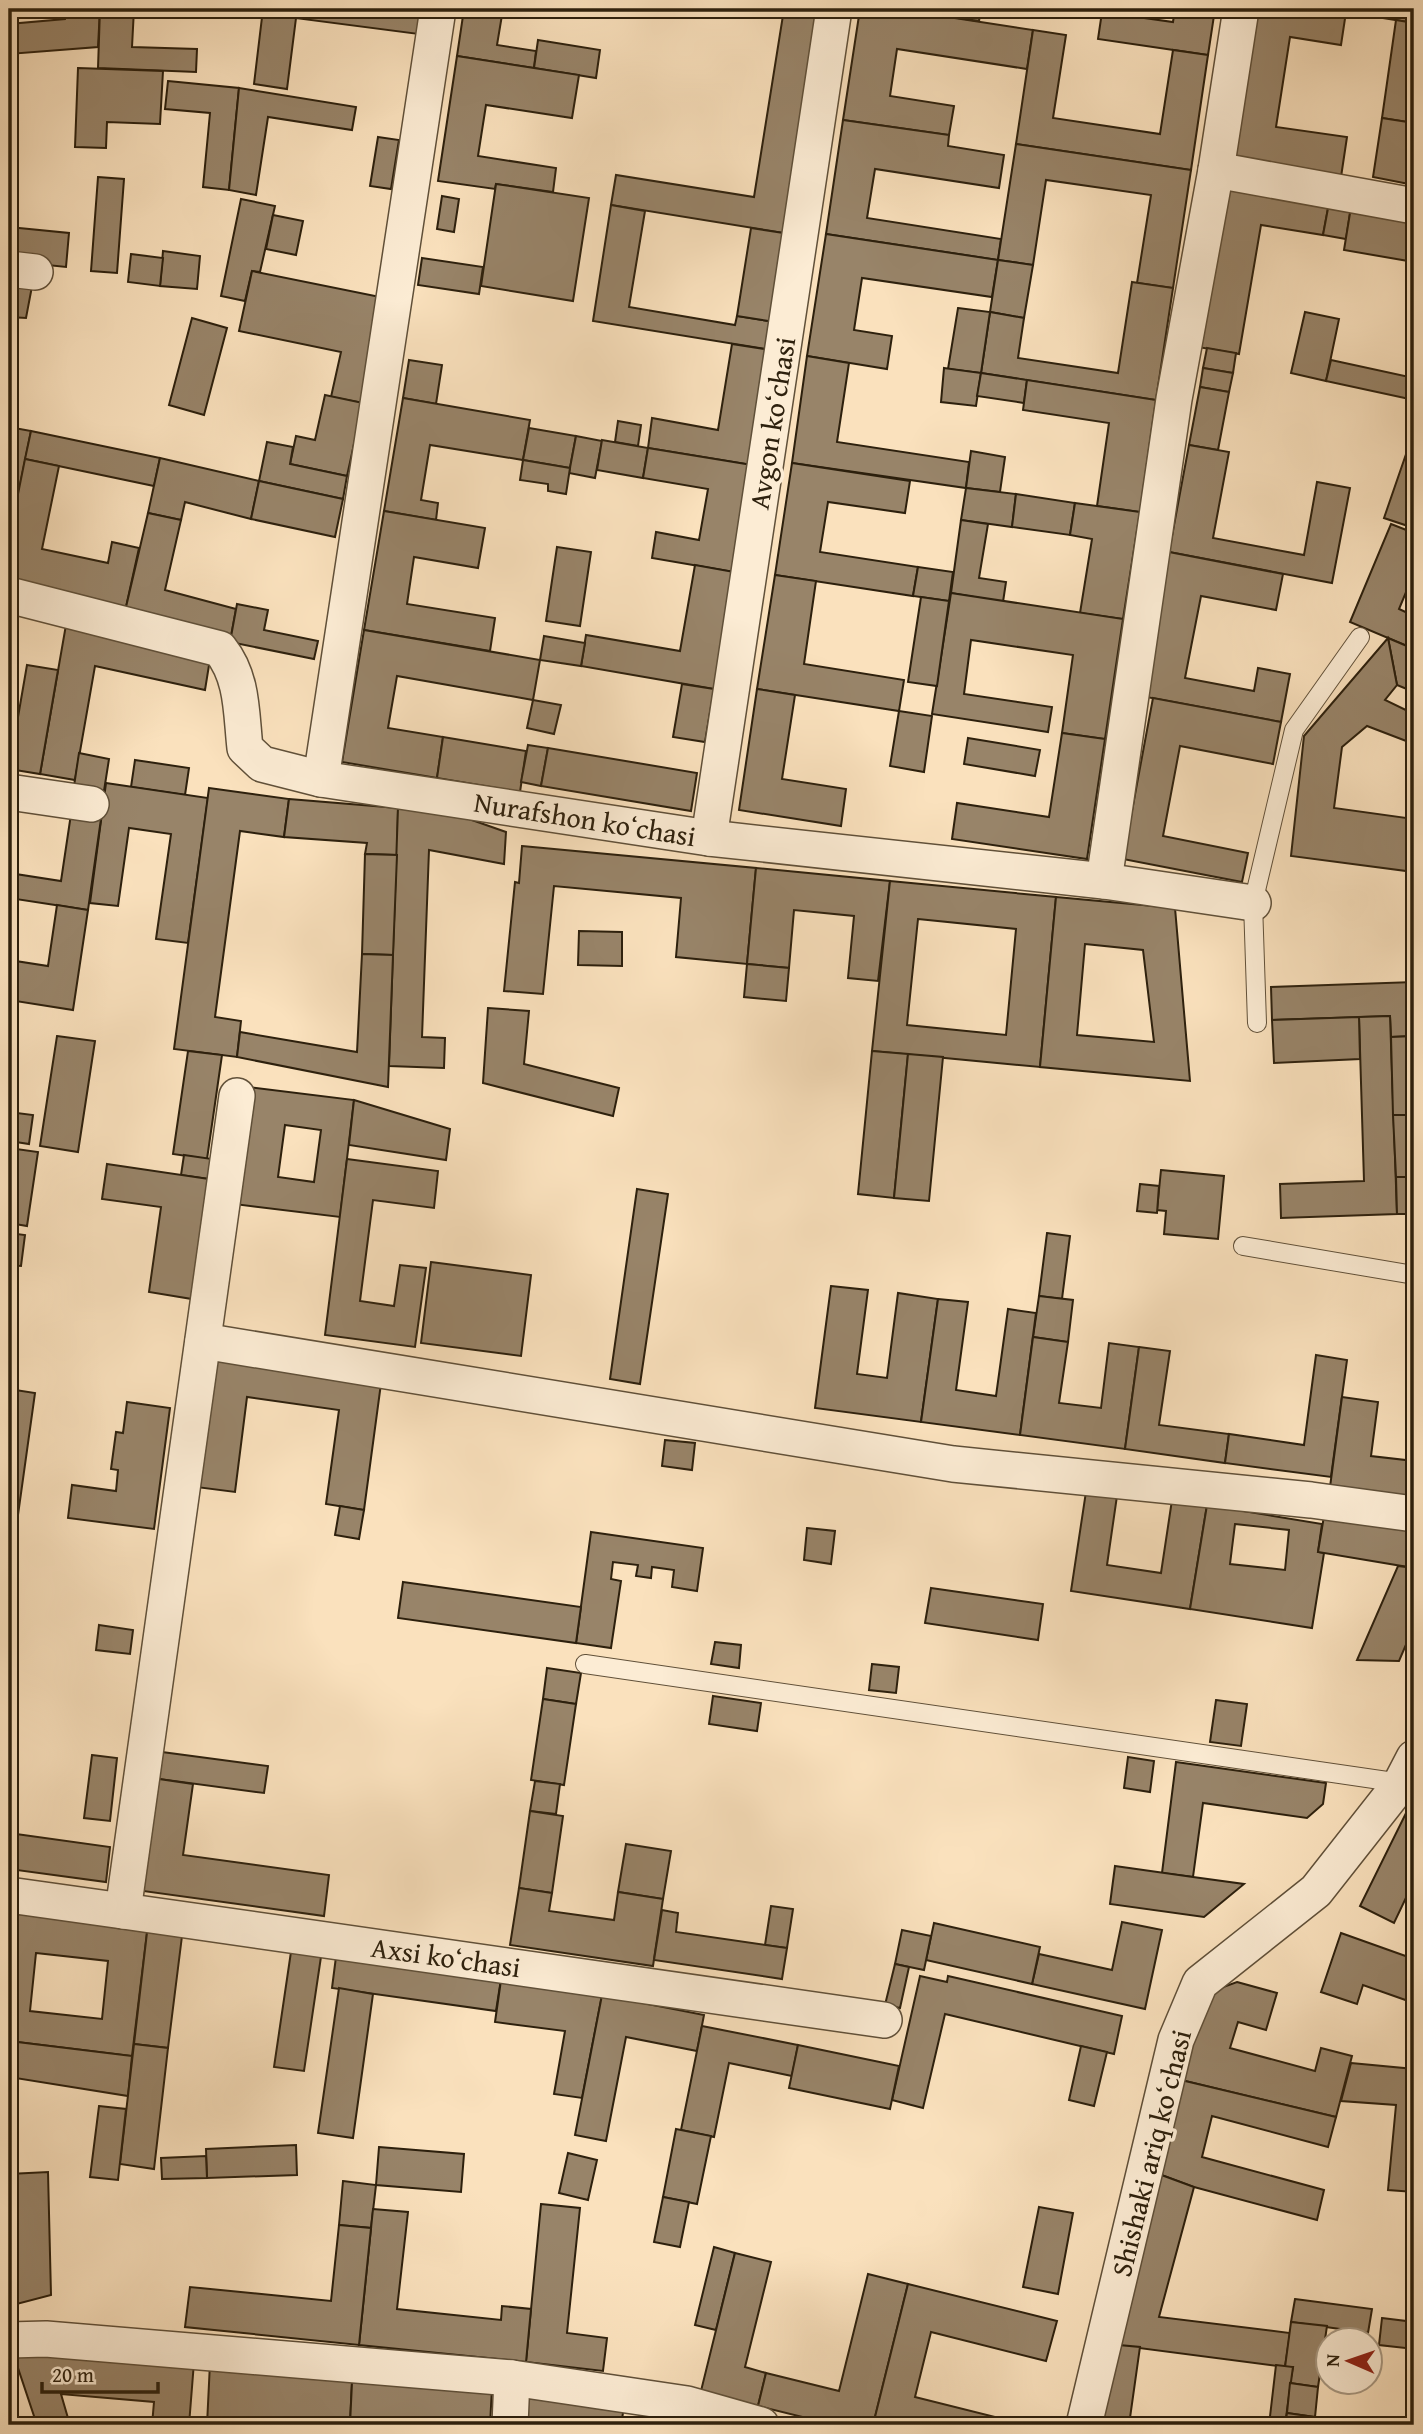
<svg xmlns="http://www.w3.org/2000/svg" width="1423" height="2434" font-family="'Gentium Book Plus',serif">
	<rect width="100%" height="100%" fill="#fae1bd"/>
	<filter id="stains"><feTurbulence type="fractalNoise" baseFrequency=".00286" numOctaves="4"/><feColorMatrix values="0 0 0 0 .2 0 0 0 0 .09 0 0 0 0 .02 0 0 0 .5 -.17"/></filter>
	<radialGradient id="worn" r=".72"><stop offset=".6" stop-color="#630" stop-opacity="0"/><stop offset="1" stop-color="#630" stop-opacity=".3"/></radialGradient>
	<!-- building -->
	<g fill="#988469" stroke="#2d200d" stroke-width="2" fill-rule="evenodd">
		<polygon points="92,9 100,9 98,47 9,54 9,24 65,19 66,14"/>
		<polygon points="100,9 134,9 132,47 197,49 196,72 98,68"/>
		<polygon points="263,9 429,9 426,35 296,18 287,89 254,84"/>
		<polygon points="464,9 503,9 497,45 536,51 534,68 457,56"/>
		<polygon points="784,9 826,9 790,234 611,205 616,175 754,197"/>
		<polygon points="860,9 896,9 1033,30 1027,69 897,49 890,96 954,106 949,135 843,120"/>
		<polygon points="896,9 981,9 979,21"/>
		<polygon points="1175,9 1215,9 1208,55 1098,39 1102,12 1173,22"/>
		<polygon points="1255,9 1323,9 1346,12 1341,45 1290,37 1276,127 1347,137 1341,177 1232,161"/>
		<polygon points="1323,9 1414,9 1414,23 1346,12"/>
		<polygon points="1396,20 1414,23 1414,123 1382,118"/>
		<polygon points="1033,30 1066,35 1053,118 1160,134 1173,50 1208,55 1191,170 1016,144"/>
		<polygon points="538,40 600,50 596,78 534,68"/>
		<polygon points="457,56 579,75 572,118 486,105 478,156 556,168 553,192 496,184 495,189 438,181"/>
		<polygon points="78,68 163,71 160,124 107,122 106,148 75,147"/>
		<polygon points="168,81 239,88 229,190 203,187 210,113 165,109"/>
		<polygon points="239,88 356,107 352,130 268,117 256,195 229,190"/>
		<polygon points="1382,118 1414,123 1411,152 1414,152 1414,185 1373,177"/>
		<polygon points="843,120 949,135 948,146 1004,155 999,188 875,169 867,218 1001,239 998,260 826,234"/>
		<polygon points="378,137 399,140 391,189 370,186"/>
		<polygon points="1016,144 1191,170 1173,288 1137,283 1151,195 1046,180 1033,265 998,260"/>
		<polygon points="98,177 124,179 117,273 91,271"/>
		<polygon points="496,184 589,198 573,301 481,286"/>
		<polygon points="1225,186 1329,203 1323,235 1261,225 1239,354 1198,347"/>
		<polygon points="442,196 459,199 454,232 437,229"/>
		<polygon points="241,199 275,206 260,272 252,271 245,301 221,296"/>
		<polygon points="1329,203 1351,207 1346,239 1323,235"/>
		<polygon points="611,205 645,211 629,307 735,325 737,316 775,322 771,350 593,321"/>
		<polygon points="1351,207 1414,218 1414,262 1344,250"/>
		<polygon points="273,215 303,221 296,255 266,249"/>
		<polygon points="9,227 69,233 66,267 9,261"/>
		<polygon points="751,228 790,234 775,322 737,316"/>
		<polygon points="826,234 998,260 992,297 862,278 854,330 892,336 887,369 807,356"/>
		<polygon points="163,251 200,256 197,289 160,286"/>
		<polygon points="131,254 163,258 160,286 128,282"/>
		<polygon points="422,258 483,267 479,294 418,285"/>
		<polygon points="998,260 1033,265 1024,318 990,312"/>
		<polygon points="252,271 385,298 363,403 331,397 341,352 239,331"/>
		<polygon points="9,278 33,281 26,318 9,317"/>
		<polygon points="1132,282 1173,288 1156,400 981,373 990,312 1024,318 1018,358 1118,373"/>
		<polygon points="958,308 990,312 981,373 948,369"/>
		<polygon points="1305,312 1339,319 1326,381 1291,373"/>
		<polygon points="192,318 227,328 204,415 169,405"/>
		<polygon points="732,344 771,350 752,465 648,448 652,418 718,430"/>
		<polygon points="1207,348 1236,353 1233,373 1203,368"/>
		<polygon points="807,356 849,363 837,442 969,462 966,488 792,463"/>
		<polygon points="409,360 442,365 436,404 403,398"/>
		<polygon points="1331,360 1414,378 1414,400 1326,381"/>
		<polygon points="944,368 981,373 976,406 941,402"/>
		<polygon points="1203,368 1233,373 1229,392 1200,387"/>
		<polygon points="981,373 1027,380 1024,403 977,396"/>
		<polygon points="1027,380 1156,400 1140,512 1097,506 1109,423 1023,410"/>
		<polygon points="1200,387 1229,392 1218,450 1189,445"/>
		<polygon points="325,395 363,403 347,476 290,464 296,436 315,440"/>
		<polygon points="403,398 530,420 523,460 430,445 421,500 438,503 436,520 384,511"/>
		<polygon points="618,421 641,425 638,446 615,442"/>
		<polygon points="9,427 31,431 9,539"/>
		<polygon points="529,428 576,436 570,468 523,460"/>
		<polygon points="31,431 160,458 154,486 25,459"/>
		<polygon points="1414,431 1414,528 1384,518"/>
		<polygon points="576,436 602,441 595,478 569,473"/>
		<polygon points="602,440 648,448 643,478 597,470"/>
		<polygon points="267,442 293,447 290,464 347,476 343,499 259,481"/>
		<polygon points="1189,445 1229,452 1213,538 1304,555 1317,482 1350,488 1332,583 1169,552"/>
		<polygon points="648,448 752,465 734,572 652,558 656,532 699,540 708,489 643,478"/>
		<polygon points="971,451 1005,457 1000,492 966,488"/>
		<polygon points="160,458 259,481 251,519 185,502 181,520 148,513"/>
		<polygon points="25,459 59,466 42,549 108,563 112,542 139,548 126,607 9,578 9,539"/>
		<polygon points="523,460 570,468 566,494 548,491 548,484 520,480"/>
		<polygon points="792,463 910,481 905,513 828,502 820,552 918,567 913,596 775,575"/>
		<polygon points="259,481 343,499 335,537 251,519"/>
		<polygon points="966,488 1016,494 1012,527 961,520"/>
		<polygon points="1016,494 1075,503 1070,535 1012,527"/>
		<polygon points="1075,503 1140,512 1123,619 1080,613 1092,539 1070,535"/>
		<polygon points="384,511 485,528 478,568 414,557 407,604 495,618 490,651 364,630"/>
		<polygon points="148,513 181,520 165,590 236,609 230,642 126,607"/>
		<polygon points="961,520 988,524 979,578 1006,582 1003,602 951,593"/>
		<polygon points="1391,524 1414,533 1414,573 1399,609 1414,616 1414,649 1350,622"/>
		<polygon points="557,547 591,552 580,626 546,621"/>
		<polygon points="1169,552 1283,574 1276,610 1201,596 1185,678 1254,691 1258,668 1290,674 1281,722 1141,696"/>
		<polygon points="695,565 734,572 714,689 581,666 586,635 680,651"/>
		<polygon points="918,567 953,572 949,601 913,596"/>
		<polygon points="775,575 816,581 804,664 904,680 899,711 757,689"/>
		<polygon points="951,593 1123,619 1105,739 1062,733 1073,655 971,640 964,694 1052,707 1048,732 932,714"/>
		<polygon points="921,597 949,601 937,686 908,682"/>
		<polygon points="237,604 268,610 264,630 318,641 314,659 230,642"/>
		<polygon points="67,619 210,659 205,690 95,666 75,780 40,774"/>
		<polygon points="364,630 540,660 533,700 397,676 388,728 443,737 437,778 342,762"/>
		<polygon points="544,636 585,643 581,666 540,660"/>
		<polygon points="1388,638 1414,649 1414,692 1397,685"/>
		<polygon points="1388,638 1397,685 1385,700 1414,714 1414,744 1367,726 1342,747 1334,808 1414,819 1414,872 1291,856 1304,736"/>
		<polygon points="27,665 58,670 40,774 9,769"/>
		<polygon points="682,684 714,689 705,742 673,737"/>
		<polygon points="757,689 795,695 782,779 846,789 841,826 739,810"/>
		<polygon points="1153,698 1281,722 1273,764 1180,746 1163,836 1248,853 1242,882 1123,859"/>
		<polygon points="533,700 561,705 554,734 527,728"/>
		<polygon points="899,711 932,716 924,772 890,766"/>
		<polygon points="1062,733 1105,739 1087,859 952,839 957,803 1049,817"/>
		<polygon points="443,737 526,751 520,792 437,778"/>
		<polygon points="968,738 1040,750 1035,776 964,764"/>
		<polygon points="528,745 548,748 541,786 521,782"/>
		<polygon points="548,748 697,773 691,811 541,786"/>
		<polygon points="79,753 109,759 104,791 74,786"/>
		<polygon points="135,760 189,768 185,795 131,787"/>
		<polygon points="106,783 208,798 188,943 156,939 171,834 129,828 118,906 90,903"/>
		<polygon points="209,788 289,799 284,837 240,831 215,1017 241,1021 237,1057 174,1049"/>
		<polygon points="289,799 398,808 397,855 365,854 367,843 284,837"/>
		<polygon points="398,808 452,813 506,832 504,864 429,850 422,1037 445,1038 444,1068 389,1066"/>
		<polygon points="71,814 101,819 88,910 9,898 9,873 61,881"/>
		<polygon points="522,846 756,868 747,964 676,957 681,898 554,886 543,994 504,991 515,882 519,883"/>
		<polygon points="365,854 397,855 393,955 362,954"/>
		<polygon points="756,868 890,881 878,981 848,978 854,916 794,910 789,968 747,964"/>
		<path d="M 890,881 L 1056,897 L 1040,1067 L 872,1051 ZM 918,919 L 1016,929 L 1006,1035 L 907,1025 Z"/>
		<path d="M 1056,897 L 1175,908 L 1190,1081 L 1040,1067 ZM 1085,944 L 1143,950 L 1154,1042 L 1077,1035 Z"/>
		<polygon points="57,905 88,910 73,1010 9,1000 9,960 48,966"/>
		<polygon points="579,931 622,932 622,966 578,965"/>
		<polygon points="362,954 393,955 388,1087 237,1057 240,1032 357,1052"/>
		<polygon points="747,964 789,968 786,1001 744,997"/>
		<polygon points="1414,982 1414,1036 1391,1037 1390,1016 1272,1020 1271,987"/>
		<polygon points="488,1008 529,1011 524,1064 619,1088 613,1116 483,1083"/>
		<polygon points="1390,1016 1397,1214 1281,1218 1280,1184 1364,1181 1359,1017"/>
		<polygon points="1359,1017 1360,1059 1274,1063 1272,1020"/>
		<polygon points="57,1036 95,1041 78,1152 40,1146"/>
		<polygon points="1414,1036 1414,1115 1393,1115 1391,1037"/>
		<polygon points="188,1051 222,1055 207,1159 173,1154"/>
		<polygon points="872,1051 908,1054 894,1198 858,1194"/>
		<polygon points="908,1054 943,1057 929,1201 894,1198"/>
		<path d="M 248,1087 L 354,1100 L 340,1217 L 234,1204 ZM 285,1125 L 321,1130 L 314,1182 L 278,1177 Z"/>
		<polygon points="354,1100 450,1129 446,1160 349,1145"/>
		<polygon points="9,1112 33,1115 29,1144 9,1141"/>
		<polygon points="1393,1115 1414,1115 1414,1177 1396,1177"/>
		<polygon points="9,1148 38,1152 27,1226 9,1223"/>
		<polygon points="184,1155 212,1159 209,1179 181,1175"/>
		<polygon points="347,1159 438,1171 434,1208 373,1200 360,1301 394,1306 400,1265 426,1268 415,1347 325,1335"/>
		<polygon points="107,1164 209,1179 192,1299 149,1292 161,1207 102,1199"/>
		<polygon points="1161,1170 1224,1176 1218,1239 1164,1234 1166,1211 1157,1210"/>
		<polygon points="1396,1177 1414,1177 1414,1214 1397,1214"/>
		<polygon points="1140,1184 1159,1186 1157,1213 1137,1211"/>
		<polygon points="637,1189 668,1194 640,1384 610,1379"/>
		<polygon points="9,1233 25,1235 21,1266 9,1265"/>
		<polygon points="1047,1233 1070,1236 1062,1299 1039,1296"/>
		<polygon points="431,1262 531,1275 521,1356 421,1343"/>
		<polygon points="831,1286 868,1290 857,1374 887,1378 898,1293 938,1299 921,1422 815,1408"/>
		<polygon points="1039,1296 1073,1300 1068,1342 1033,1337"/>
		<polygon points="938,1299 968,1302 956,1390 996,1396 1008,1309 1036,1313 1020,1435 921,1422"/>
		<polygon points="1033,1337 1068,1342 1059,1403 1101,1408 1109,1343 1139,1347 1125,1449 1020,1435"/>
		<polygon points="1139,1347 1170,1351 1159,1425 1229,1434 1225,1463 1125,1449"/>
		<polygon points="214,1353 382,1376 364,1510 326,1504 339,1410 247,1397 235,1492 196,1487"/>
		<polygon points="1316,1355 1347,1360 1331,1477 1225,1463 1229,1434 1304,1445"/>
		<polygon points="9,1389 35,1393 18,1515 9,1514"/>
		<polygon points="1342,1397 1378,1402 1371,1456 1414,1461 1414,1499 1330,1487"/>
		<polygon points="127,1402 170,1408 154,1529 68,1518 72,1485 116,1491 118,1470 111,1469 116,1432 123,1433"/>
		<polygon points="665,1440 695,1443 692,1470 662,1466"/>
		<polygon points="1087,1485 1118,1489 1107,1565 1161,1573 1172,1500 1207,1505 1190,1609 1071,1591"/>
		<path d="M 1207,1505 L 1322,1524 L 1318,1552 L 1324,1553 L 1312,1628 L 1190,1609 ZM 1235,1524 L 1289,1530 L 1285,1570 L 1230,1564 Z"/>
		<polygon points="340,1506 364,1510 359,1539 335,1535"/>
		<polygon points="1325,1510 1414,1524 1414,1568 1318,1552"/>
		<polygon points="807,1528 835,1531 831,1564 804,1560"/>
		<polygon points="591,1532 703,1548 697,1591 672,1587 674,1570 652,1567 651,1578 636,1576 638,1565 613,1562 611,1579 621,1581 611,1648 576,1643"/>
		<polygon points="1398,1566 1414,1568 1414,1626 1399,1661 1357,1660"/>
		<polygon points="403,1582 581,1607 576,1643 398,1618"/>
		<polygon points="931,1588 1043,1604 1038,1640 925,1623"/>
		<polygon points="99,1625 133,1630 130,1654 96,1650"/>
		<polygon points="715,1642 741,1645 739,1668 711,1664"/>
		<polygon points="872,1664 899,1667 896,1693 869,1690"/>
		<polygon points="547,1668 581,1673 576,1704 543,1699"/>
		<polygon points="713,1696 761,1703 757,1731 709,1724"/>
		<polygon points="543,1699 576,1704 564,1785 531,1780"/>
		<polygon points="1216,1700 1247,1704 1241,1746 1210,1742"/>
		<polygon points="162,1752 268,1766 264,1793 159,1779"/>
		<polygon points="92,1755 117,1758 110,1821 84,1818"/>
		<polygon points="1128,1757 1154,1761 1150,1792 1124,1788"/>
		<polygon points="1176,1762 1326,1783 1323,1804 1307,1818 1203,1803 1193,1877 1162,1873"/>
		<polygon points="159,1779 193,1784 183,1855 329,1875 324,1916 143,1891"/>
		<polygon points="535,1781 560,1784 556,1814 530,1811"/>
		<polygon points="1412,1801 1414,1801 1414,1881 1394,1923 1360,1906"/>
		<polygon points="530,1811 563,1816 552,1893 519,1888"/>
		<polygon points="9,1833 110,1847 106,1882 9,1869"/>
		<polygon points="626,1844 671,1851 663,1899 618,1892"/>
		<polygon points="1115,1866 1193,1877 1244,1884 1204,1917 1110,1904"/>
		<polygon points="519,1888 552,1893 549,1911 614,1920 618,1892 663,1899 653,1966 510,1945"/>
		<polygon points="771,1906 793,1909 787,1948 765,1945"/>
		<path d="M 9,1907 L 148,1924 L 132,2056 L 9,2041 ZM 36,1953 L 108,1961 L 102,2019 L 30,2011 Z"/>
		<polygon points="662,1910 678,1913 676,1932 787,1948 782,1979 654,1960"/>
		<polygon points="1122,1922 1162,1930 1145,2009 1032,1984 1039,1954 1112,1970"/>
		<polygon points="934,1923 1040,1947 1032,1984 926,1960"/>
		<polygon points="148,1924 183,1928 168,2048 134,2044"/>
		<polygon points="902,1930 931,1936 924,1970 895,1964"/>
		<polygon points="1341,1933 1414,1959 1414,2003 1363,1985 1357,2004 1321,1992"/>
		<polygon points="292,1945 322,1950 304,2071 274,2067"/>
		<polygon points="337,1949 502,1973 496,2011 332,1988"/>
		<polygon points="895,1964 909,1967 900,2008 885,2005"/>
		<polygon points="920,1976 947,1982 948,1976 1122,2016 1114,2054 945,2014 923,2108 892,2100"/>
		<polygon points="501,1980 602,1995 582,2098 554,2094 565,2031 495,2022"/>
		<polygon points="1237,1982 1277,1993 1266,2030 1238,2022 1230,2048 1315,2071 1321,2048 1352,2056 1336,2117 1181,2080 1204,1994"/>
		<polygon points="339,1988 373,1994 353,2138 318,2133"/>
		<polygon points="602,1995 704,2015 697,2051 626,2037 606,2141 575,2135"/>
		<polygon points="702,2026 798,2045 792,2076 729,2063 714,2137 681,2130"/>
		<polygon points="9,2041 132,2056 128,2096 9,2077"/>
		<polygon points="134,2044 168,2048 154,2169 120,2164"/>
		<polygon points="798,2045 899,2066 890,2109 789,2088"/>
		<polygon points="1081,2046 1107,2052 1094,2106 1069,2100"/>
		<polygon points="1351,2063 1414,2069 1414,2192 1388,2190 1396,2105 1341,2101"/>
		<polygon points="1181,2080 1336,2117 1328,2147 1212,2116 1202,2157 1324,2190 1317,2220 1194,2187 1156,2173"/>
		<polygon points="99,2106 126,2109 118,2180 90,2177"/>
		<polygon points="676,2129 711,2136 697,2204 663,2197"/>
		<polygon points="296,2145 297,2175 207,2178 206,2149"/>
		<polygon points="379,2147 464,2154 461,2192 376,2185"/>
		<polygon points="568,2153 597,2160 588,2200 559,2193"/>
		<polygon points="206,2156 207,2178 162,2179 161,2158"/>
		<polygon points="48,2172 51,2295 9,2306 9,2261 11,2260 9,2174"/>
		<polygon points="1156,2173 1194,2187 1159,2317 1290,2333 1285,2367 1108,2344"/>
		<polygon points="343,2181 376,2185 371,2228 339,2225"/>
		<polygon points="663,2197 689,2202 680,2247 654,2242"/>
		<polygon points="541,2204 580,2208 567,2333 607,2338 603,2371 526,2362"/>
		<polygon points="1039,2207 1073,2213 1058,2294 1023,2287"/>
		<polygon points="373,2209 408,2212 397,2309 501,2320 502,2306 531,2309 526,2362 359,2345"/>
		<polygon points="339,2225 371,2228 359,2345 185,2327 190,2287 331,2301"/>
		<polygon points="714,2247 735,2253 716,2330 695,2325"/>
		<polygon points="735,2253 771,2262 745,2367 766,2373 757,2410 700,2395"/>
		<polygon points="868,2274 908,2284 873,2425 835,2425 758,2406 766,2373 839,2391"/>
		<polygon points="908,2284 1057,2321 1046,2361 931,2332 915,2397 1027,2425 873,2425"/>
		<polygon points="1295,2299 1372,2309 1368,2333 1291,2322"/>
		<polygon points="1382,2318 1414,2322 1414,2349 1379,2345"/>
		<polygon points="1291,2322 1327,2326 1318,2387 1290,2383 1293,2367 1285,2367"/>
		<polygon points="1108,2344 1140,2347 1129,2425 1097,2425"/>
		<polygon points="11,2347 194,2362 189,2425 152,2425 154,2402 61,2394 70,2425 37,2425"/>
		<polygon points="210,2363 352,2382 350,2422 249,2418 249,2425 207,2425"/>
		<polygon points="1276,2365 1293,2367 1285,2425 1269,2425"/>
		<polygon points="352,2382 492,2388 490,2425 350,2425"/>
		<polygon points="1290,2383 1318,2387 1315,2417 1287,2413"/>
		<polygon points="528,2398 624,2407 621,2425 527,2425"/>
		<polygon points="1287,2413 1315,2417 1314,2425 1285,2425"/>
	</g>
	<g fill="none" stroke-linecap="round" stroke-linejoin="round">
		<defs>
			<g id="service">
				<polyline points="1257,1023 1253,903 1294,730 1360,637"/>
				<polyline points="1243,1246 1414,1275"/>
				<polyline points="585,1664 1401,1783"/>
			</g>
			<g id="minor">
				<polyline points="1216,170 1414,206"/>
				<polyline points="9,269 35,272"/>
				<path d="M 9,595 L 220,649 C 243,678 241,712 245,748 L 262,764 L 321,779 L 709,838 L 1104,881 L 1253,903"/>
				<polyline points="321,779 438,9"/>
				<polyline points="9,792 91,804"/>
				<polyline points="709,838 834,9"/>
				<polyline points="1104,881 1174,399 1216,170 1241,9"/>
				<polyline points="203,1341 953,1464 1311,1500 1414,1514"/>
				<polyline points="9,1899 16,1896 123,1911 884,2020"/>
				<polyline points="123,1911 237,1096"/>
				<polyline points="9,2340 46,2339 512,2378 687,2404 761,2425"/>
				<polyline points="510,2425 512,2378"/>
				<polyline points="1084,2425 1176,2040 1200,1983 1316,1891 1401,1783 1414,1758"/>
			</g>
		</defs>
		<!-- service casing -->
		<use href="#service" stroke="#605039" stroke-width="20"/>
		<!-- minor casing -->
		<use href="#minor" stroke="#605039" stroke-width="38"/>
		<!-- service -->
		<use href="#service" stroke="#fcecd4" stroke-width="18"/>
		<!-- minor -->
		<use href="#minor" stroke="#fcecd4" stroke-width="35"/>
	</g>
	<g text-anchor="middle" stroke-width="7" stroke-linejoin="round" paint-order="stroke">
		<!-- street labels -->
		<g font-size="28" fill="#2d200d" stroke="#fcecd4">
			<text transform="translate(772 423) rotate(-81)" y="10">Avgon koʻchasi</text>
			<text transform="translate(585 819) rotate(9)" y="10">Nurafshon koʻchasi</text>
			<text transform="translate(446 1957) rotate(8)" y="10">Axsi koʻchasi</text>
			<text transform="translate(1151 2153) rotate(-76)" y="10">Shishaki ariq koʻchasi</text>
		</g>
	</g>
	<!-- margin -->
	<rect width="1423" height="2434" fill="none" stroke="#fae1bd" stroke-width="35"/>
	<rect x="10" y="10" width="1402" height="2413" fill="none" stroke="#2d200d" stroke-width="3.5"/>
	<rect x="18" y="18" width="1388" height="2399" fill="none" stroke="#2d200d" stroke-width="2"/>
	<!-- north arrow -->
	<g transform="translate(1349 2361) rotate(272)"><circle r="33" fill="#fcecd4" stroke="#a99a84" stroke-width="2"/>
	<path d="M0-5L12 26L0 18L-12 26Z" fill="#8f2418"/>
	<text y="-10" font-size="19" font-weight="bold" text-anchor="middle" fill="#2d200d">N</text>
	</g>
	<!-- scale -->
	<path d="M42 2382v10h116v-10" fill="none" stroke="#2d200d" stroke-width="3.5"/>
	<text x="52" y="2382" font-size="21" fill="#2d200d" stroke="#fcecd4" stroke-width="5" paint-order="stroke">20 m</text>
	<rect width="100%" height="100%" filter="url(#stains)"/>
	<rect width="100%" height="100%" fill="url(#worn)"/>
</svg>
